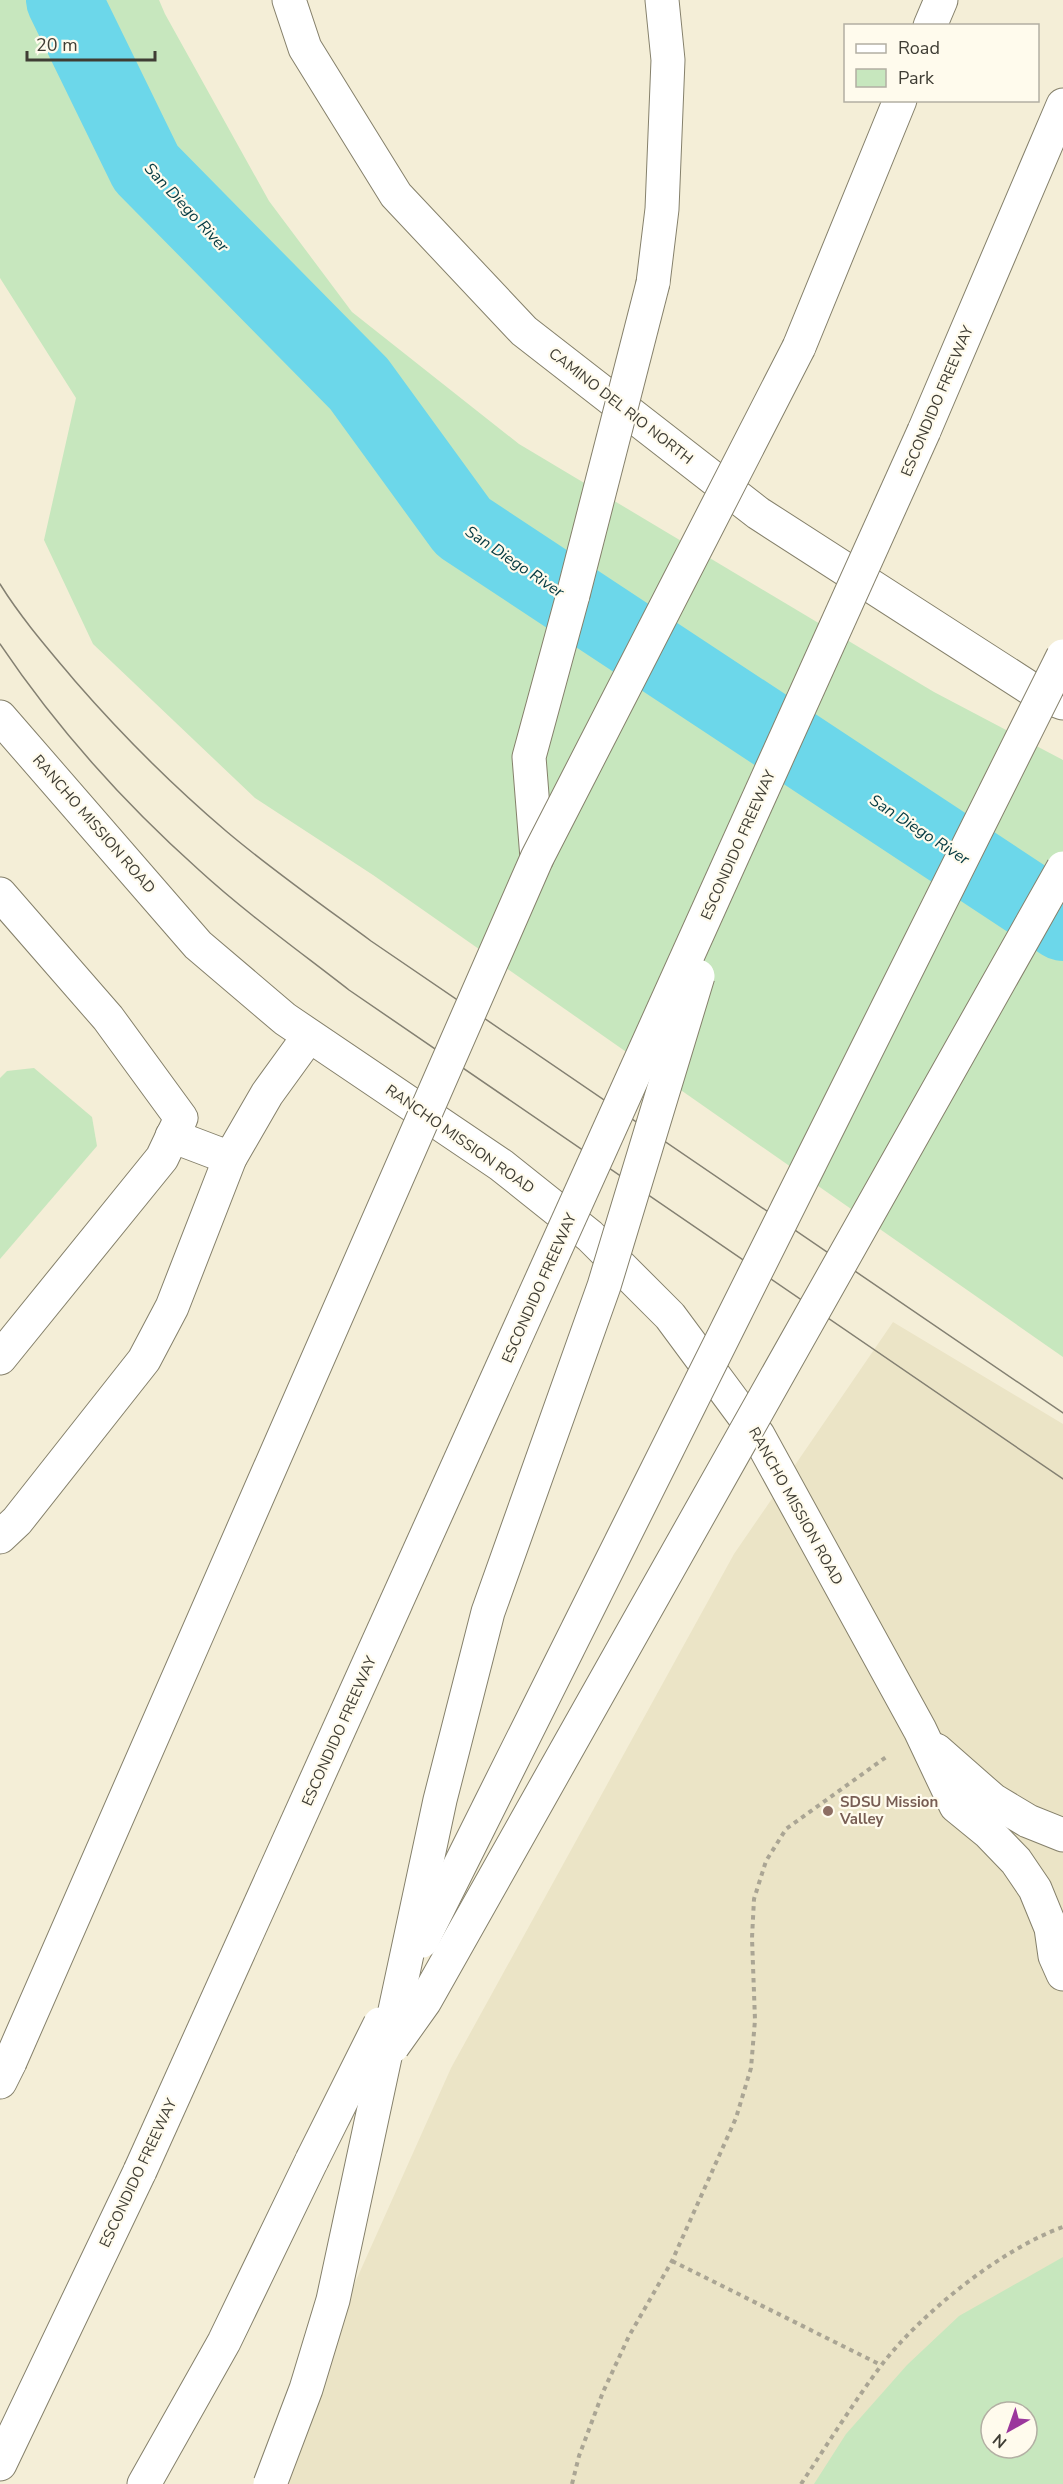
<svg xmlns="http://www.w3.org/2000/svg" width="1063" height="2484" font-family="'Nunito Sans',sans-serif">
	<rect width="100%" height="100%" fill="#f4eed7"/>
	<!-- built -->
	<path fill="#ebe4c6" fill-rule="evenodd" d="M 893,1322 L 1063,1424 L 1063,2484 L 265,2484 L 451,2068 L 734,1554 ZM 991,2412 L 1027,2412 L 1027,2448 L 991,2448 Z"/>
	<!-- green -->
	<g fill="#c7e7be" fill-rule="evenodd">
		<polygon points="0,0 159,0 165,14 269,201 352,312 519,444 934,692 1063,760 1063,1357 373,875 255,798 93,644 44,540 76,398 0,278"/>
		<polygon points="34,1068 92,1117 97,1146 0,1259 0,1078 7,1071"/>
		<path d="M 1063,2257 L 1063,2484 L 814,2484 L 846,2434 L 907,2365 L 959,2316 ZM 991,2412 L 1027,2412 L 1027,2448 L 991,2448 Z"/>
	</g>
	<g fill="none" stroke-linecap="round" stroke-linejoin="round">
		<!-- river -->
		<polyline stroke="#6cd7ea" stroke-width="76" points="64,0 146,168 359,384 463,527 1063,923"/>
		<defs>
			<g id="minor">
				<polyline points="0,717 198,945 285,1019 501,1165 590,1236 670,1316 758,1435 920,1730 956,1806 989,1833 1016,1861 1035,1889 1051,1928 1055,1956 1063,1974"/>
				<polyline points="0,894 108,1018 181,1118 162,1158 0,1358"/>
				<polyline points="172,1136 230,1158"/>
				<polyline points="0,1537 17,1521 144,1360 172,1307 230,1158 267,1094 309,1036"/>
				<polyline points="936,1750 993,1800 1028,1821 1063,1835"/>
			</g>
			<polyline id="major" points="289,0 305,48 396,195 524,331 758,513 1039,694 1063,703"/>
			<g id="highway">
				<polyline points="930,26 941,0"/>
				<polyline points="653,283 662,209 668,60 662,0"/>
				<polyline points="799,347 900,100"/>
				<polyline points="924,431 1063,105"/>
				<polyline points="537,858 529,757 573,595"/>
				<polyline points="0,2082 10,2062"/>
				<polyline points="0,2464 140,2171"/>
				<polyline points="144,2484 224,2342 312,2160"/>
			</g>
		</defs>
		<!-- minor casing -->
		<use href="#minor" stroke="#85806b" stroke-width="35"/>
		<!-- major casing -->
		<use href="#major" stroke="#85806b" stroke-width="35"/>
		<!-- highway casing -->
		<use href="#highway" stroke="#85806b" stroke-width="35"/>
		<!-- path -->
		<g stroke="#aaa594" stroke-width="4" stroke-dasharray="4.5 4.5" stroke-linecap="butt">
			<polyline points="672,2261 881,2365"/>
			<polyline points="572,2484 579,2456 603,2392 629,2336 672,2261 736,2118 751,2068 755,2020 752,1938 754,1899 766,1861 786,1829 889,1755"/>
			<path d="M 801,2484 C 827,2445 852,2405 880,2367 C 920,2314 1001,2249 1063,2227"/>
		</g>
		<!-- minor -->
		<use href="#minor" stroke="#fff" stroke-width="33"/>
		<!-- major -->
		<use href="#major" stroke="#fff" stroke-width="33"/>
		<!-- highway -->
		<use href="#highway" stroke="#fff" stroke-width="33"/>
		<!-- tram -->
		<g stroke="#848072" stroke-width="1.5">
			<path d="M 0,584 C 21,618 49,650 75,681 C 122,735 172,785 226,831 C 272,870 322,905 371,941 L 1063,1413"/>
			<path d="M 0,644 C 56,727 124,803 199,870 C 246,913 299,951 349,990 L 1063,1479"/>
		</g>
		<defs>
			<g id="highway-bridge">
				<polyline points="573,595 653,283"/>
				<polyline points="422,1941 1063,656"/>
				<polyline points="393,2046 425,2001 1063,868"/>
				<polyline points="10,2062 537,858 799,347"/>
				<polyline points="312,2160 380,2024"/>
				<polyline points="140,2171 924,431"/>
				<polyline points="270,2484 306,2389 333,2300 440,1800 488,1612 604,1286 698,976"/>
			</g>
		</defs>
		<!-- highway-bridge casing -->
		<use href="#highway-bridge" stroke="#85806b" stroke-width="35" stroke-linecap="butt"/>
		<!-- highway-bridge -->
		<use href="#highway-bridge" stroke="#fff" stroke-width="33"/>
	</g>
	<!-- markers -->
	<circle fill="#8d6e63" stroke="#fffbed" stroke-width="2" cx="828" cy="1811" r="6"/>
	<g text-anchor="middle" stroke-width="4.5" stroke-linejoin="round" paint-order="stroke">
		<!-- street labels -->
		<g font-size="15" fill="#3f3d34" stroke="#fffbed">
			<text transform="translate(937 401) rotate(-67)" y="5">ESCONDIDO FREEWAY</text>
			<text transform="translate(621 406) rotate(38)" y="5">CAMINO DEL RIO NORTH</text>
			<text transform="translate(94 824) rotate(49)" y="5">RANCHO MISSION ROAD</text>
			<text transform="translate(738 845) rotate(-66)" y="5">ESCONDIDO FREEWAY</text>
			<text transform="translate(460 1139) rotate(35)" y="5">RANCHO MISSION ROAD</text>
			<text transform="translate(539 1288) rotate(-66)" y="5">ESCONDIDO FREEWAY</text>
			<text transform="translate(796 1506) rotate(61)" y="5">RANCHO MISSION ROAD</text>
			<text transform="translate(339 1731) rotate(-66)" y="5">ESCONDIDO FREEWAY</text>
			<text transform="translate(138 2173) rotate(-65)" y="5">ESCONDIDO FREEWAY</text>
		</g>
		<!-- education labels -->
		<g font-size="15" font-weight="bold" fill="#785e54" stroke="#fffbed" text-anchor="start">
			<text x="840" y="1807">SDSU Mission<tspan x="840" dy="17">Valley</tspan></text>
		</g>
		<!-- water labels -->
		<g font-size="16" font-style="italic" fill="#033941" stroke="#fffbed">
			<text transform="translate(187 207) rotate(47)" y="6">San Diego River</text>
			<text transform="translate(515 561) rotate(34)" y="6">San Diego River</text>
			<text transform="translate(920 829) rotate(33)" y="6">San Diego River</text>
		</g>
	</g>
	<!-- legend -->
	<rect x="844" y="24" width="195" height="78" fill="#fffbed" stroke="#b2afa3" stroke-width="1.5"/>
	<rect x="856" y="44" width="30" height="9" fill="#ffffff" stroke="#b2afa3" stroke-width="1.5"/>
	<text x="898" y="54" font-size="18" fill="#3f3d34">Road</text>
	<rect x="856" y="69" width="30" height="18" fill="#c7e7be" stroke="#b2afa3" stroke-width="1.5"/>
	<text x="898" y="84" font-size="18" fill="#3f3d34">Park</text>
	<!-- north arrow -->
	<g transform="translate(1009 2430) rotate(220)"><circle r="28" fill="#fffbed" stroke="#b2afa3" stroke-width="1.5"/>
	<path d="M0-4.5L10 22L0 15L-10 22Z" fill="#9b379c"/>
	<text y="-9" font-size="16" font-weight="bold" text-anchor="middle" fill="#3f3d34">N</text>
	</g>
	<!-- scale -->
	<path d="M27 51v9h128v-9" fill="none" stroke="#3f3d34" stroke-width="3"/>
	<text x="36" y="51" font-size="18" fill="#3f3d34" stroke="#fffbed" stroke-width="4.5" paint-order="stroke">20 m</text>
</svg>
